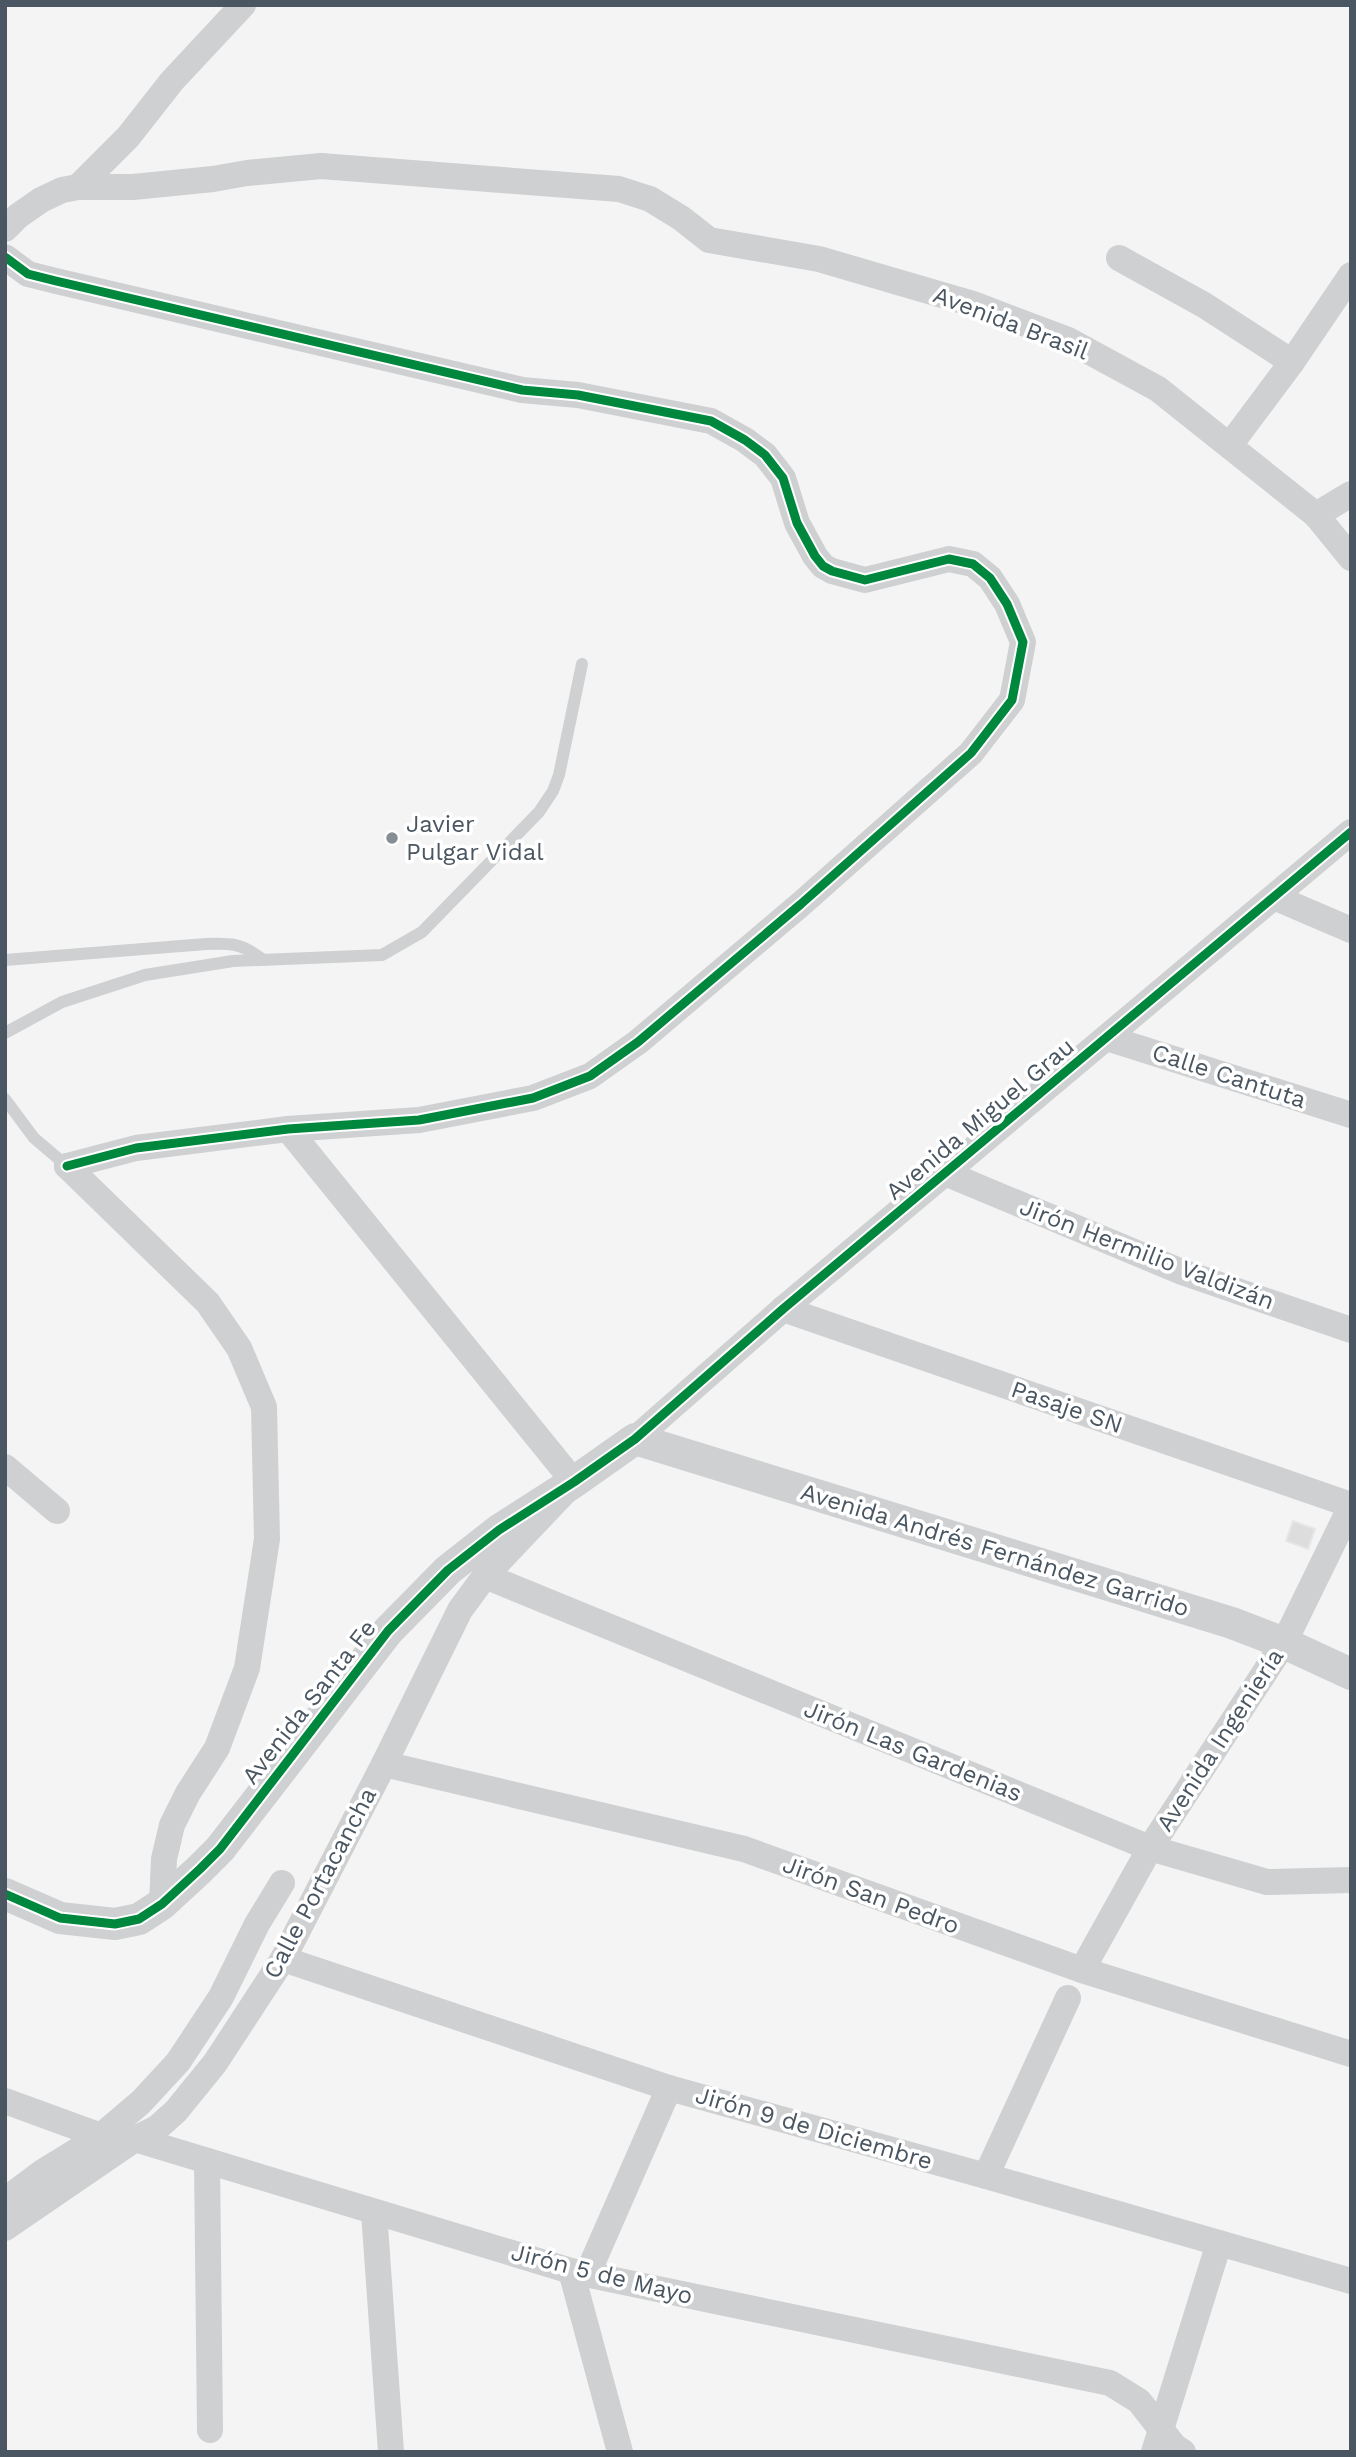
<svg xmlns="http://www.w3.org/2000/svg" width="1356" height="2457" font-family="'Work Sans',sans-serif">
	<rect width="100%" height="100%" fill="#f4f4f4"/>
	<!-- building -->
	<polygon fill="#ddddde" stroke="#e5e6e7" stroke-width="2" points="1293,1521 1315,1529 1308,1549 1286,1541"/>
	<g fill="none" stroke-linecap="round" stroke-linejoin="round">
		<!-- service -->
		<g stroke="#ced0d2" stroke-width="12">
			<path d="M 5,960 L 206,944 C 231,943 241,943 262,959"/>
			<polyline points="5,1033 62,1002 145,975 233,961 382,955 422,932 539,812 553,791 559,775 582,664"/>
			<polyline points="5,1099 34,1138 67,1166"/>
		</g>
		<!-- minor -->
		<g stroke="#ced0d2" stroke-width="26">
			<polyline points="78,187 128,137 172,81 243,5"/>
			<polyline points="5,229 18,216 41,200 62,190 78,187 133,187 213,179 247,173 321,166 619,189 650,199 681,218 709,240 819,259 973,304 1068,340 1158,389 1316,515 1351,558"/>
			<polyline points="5,257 28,274 56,281 522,390 578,395 711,421 745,440 765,455 783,478 797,523 815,556 823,566 832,571 865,580 949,559 973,564 990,578 1007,604 1023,642 1012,700 971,753 801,904 638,1042 590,1076 533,1098 419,1120 288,1129 136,1148 67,1166"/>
			<polyline points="1119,258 1204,305 1292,362"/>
			<polyline points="1230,445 1292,362 1351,275"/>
			<polyline points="1316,515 1351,494"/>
			<polyline points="1274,897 1351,930"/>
			<polyline points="1107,1038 1351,1115"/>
			<polyline points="67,1166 208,1303 239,1348 264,1407 267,1539 247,1668 217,1748 188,1793 172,1825 164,1859 162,1904"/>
			<polyline points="945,1173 1182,1272 1351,1330"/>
			<polyline points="783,1309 1351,1505"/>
			<polyline points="635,1439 783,1309 1351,832"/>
			<polyline points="5,1467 57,1511"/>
			<polyline points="485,1576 1150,1848 1267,1882 1351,1880"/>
			<polyline points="384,1764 744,1849 1082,1970 1351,2054"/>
			<polyline points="283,1959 669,2088 986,2176 1351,2281"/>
			<polyline points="1082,1970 1150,1848 1284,1643 1351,1506"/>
			<polyline points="5,2101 101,2136 135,2139 571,2271 1110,2383 1139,2401 1174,2446 1183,2452"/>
			<polyline points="207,2161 210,2430"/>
			<polyline points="986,2176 1068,1998"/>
			<polyline points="5,2200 44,2171 101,2136 141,2102 178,2062 221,1997 257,1924 282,1883"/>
			<polyline points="374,2212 391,2452"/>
			<polyline points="5,2228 135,2139 157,2128 176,2111 215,2063 283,1959 384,1764 460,1610 485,1576 574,1482 288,1129"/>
			<polyline points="571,2271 620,2452"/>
			<polyline points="587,2275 669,2088"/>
			<polyline points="1154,2452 1219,2243"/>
		</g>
		<!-- tertiary -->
		<polyline stroke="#ced0d2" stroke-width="32" points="5,1894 60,1918 115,1924 139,1919 162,1904 200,1869 220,1849 388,1631 448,1570 499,1530 574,1482 635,1439 1232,1623 1284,1643 1351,1674"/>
		<defs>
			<g id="cycleway">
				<polyline points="5,257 28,274 56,281 522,390 578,395 711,421 745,440 765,455 783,478 797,523 815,556 823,566 832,571 865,580 949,559 973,564 990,578 1007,604 1023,642 1012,700 971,753 801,904 638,1042 590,1076 533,1098 419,1120 288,1129 136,1148 67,1166"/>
				<polyline points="5,1894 60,1918 115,1924 139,1919 162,1904 200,1869 220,1849 388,1631 448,1570 499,1530 574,1482 635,1439 783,1309 1351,832"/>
			</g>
		</defs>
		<!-- cycleway casing -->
		<use href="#cycleway" stroke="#fff" stroke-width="13"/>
		<!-- cycleway -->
		<use href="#cycleway" stroke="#00873e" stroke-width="9"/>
	</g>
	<!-- markers -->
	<circle fill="#868d94" stroke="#fff" stroke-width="2.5" cx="392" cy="838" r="7"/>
	<g text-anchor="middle" stroke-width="7" stroke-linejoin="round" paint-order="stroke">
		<!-- street labels -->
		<g font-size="24" fill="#4a5661" stroke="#fff">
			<text transform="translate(1011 323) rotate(21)" y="8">Avenida Brasil</text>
			<text transform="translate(1229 1076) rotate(18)" y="8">Calle Cantuta</text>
			<text transform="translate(980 1119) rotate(-40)" y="8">Avenida Miguel Grau</text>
			<text transform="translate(1147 1254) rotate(21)" y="8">Jirón Hermilio Valdizán</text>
			<text transform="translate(1067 1407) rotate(19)" y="8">Pasaje SN</text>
			<text transform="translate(995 1550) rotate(17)" y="8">Avenida Andrés Fernández Garrido</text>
			<text transform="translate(309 1702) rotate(-52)" y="8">Avenida Santa Fe</text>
			<text transform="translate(1220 1740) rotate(-57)" y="8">Avenida Ingeniería</text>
			<text transform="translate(913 1751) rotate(22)" y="8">Jirón Las Gardenias</text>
			<text transform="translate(320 1883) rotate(-62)" y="8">Calle Portacancha</text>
			<text transform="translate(871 1895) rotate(20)" y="8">Jirón San Pedro</text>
			<text transform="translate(814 2128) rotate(16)" y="8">Jirón 9 de Diciembre</text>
			<text transform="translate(602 2274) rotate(14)" y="8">Jirón 5 de Mayo</text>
		</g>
		<!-- poi labels -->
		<g font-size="24" fill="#4a5661" stroke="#fff" text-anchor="start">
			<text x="406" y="832">Javier<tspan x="406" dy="28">Pulgar Vidal</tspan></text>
		</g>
	</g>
	<!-- border -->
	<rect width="1356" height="2457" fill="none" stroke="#4a5661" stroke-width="14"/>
</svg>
